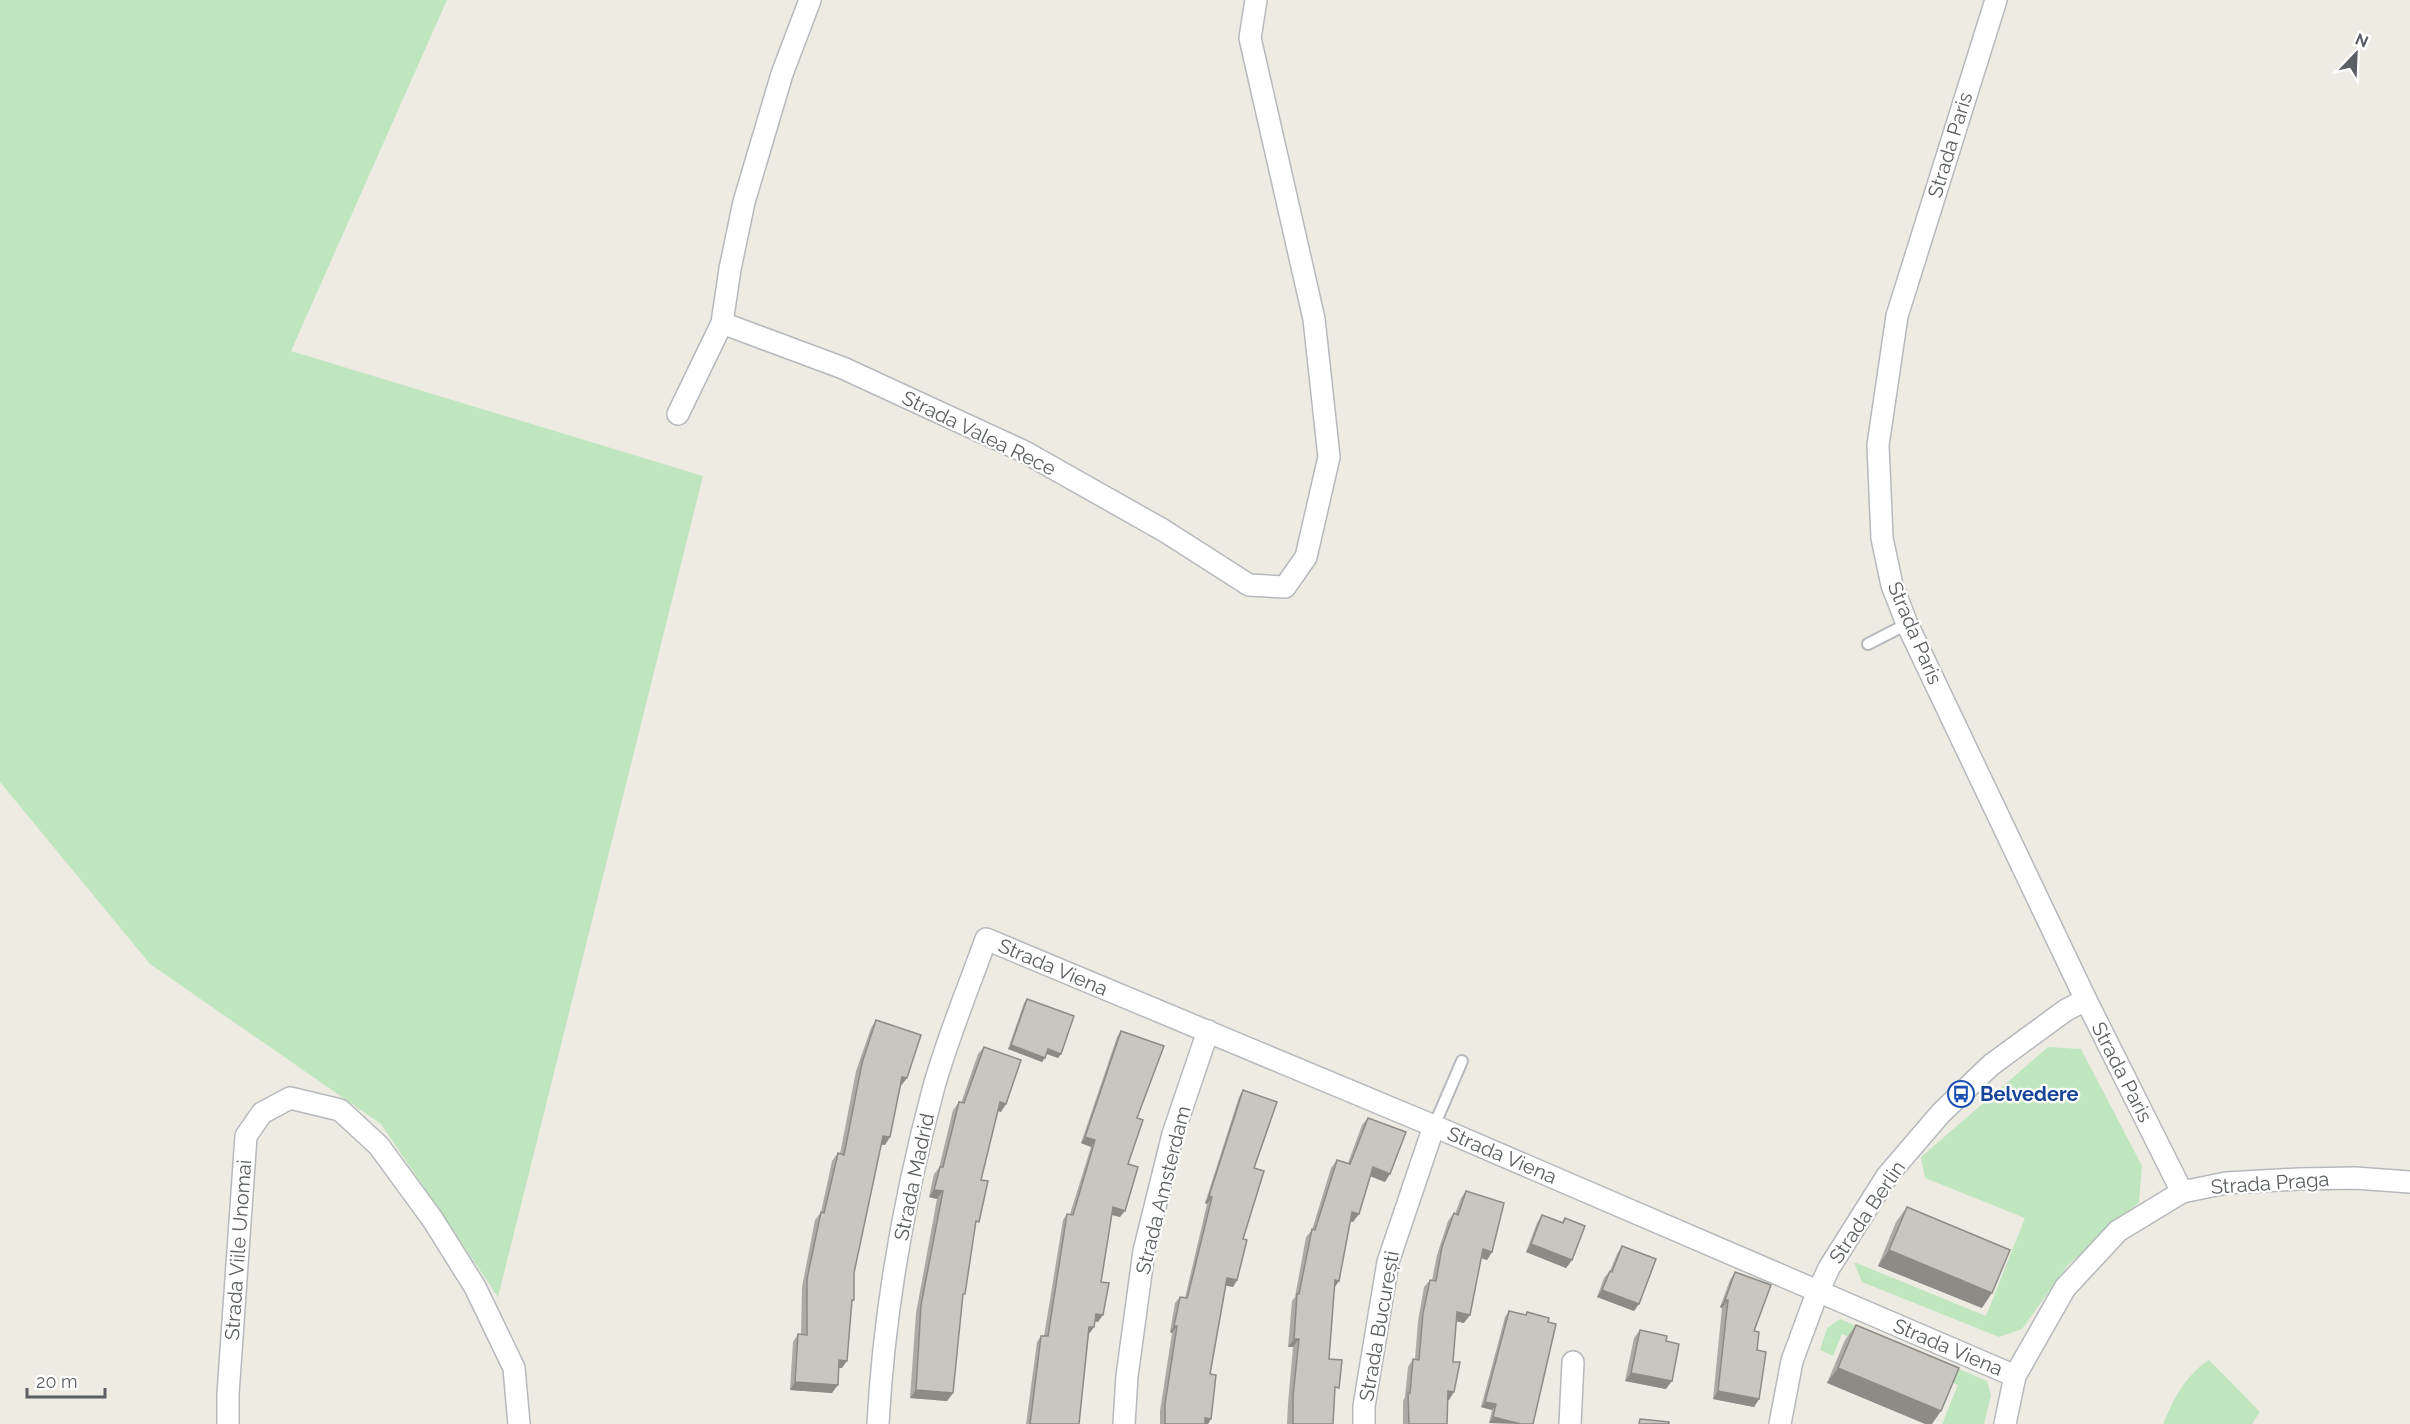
<svg xmlns="http://www.w3.org/2000/svg" width="2410" height="1424" font-family="Raleway,sans-serif">
	<rect width="100%" height="100%" fill="#eeebe3"/>
	<!-- green -->
	<g fill="#bfe6bf">
		<polygon points="0,0 447,0 291,351 703,476 498,1297 381,1124 150,964 0,782"/>
		<polygon points="2048,1047 2081,1049 2142,1166 2139,1202 2068,1265 2022,1329 1999,1337 1862,1282 1854,1262 1986,1316 2025,1218 1925,1178 1921,1157"/>
		<polygon points="1840,1319 1987,1381 1991,1395 1984,1424 1942,1424 1958,1385 1842,1334 1833,1356 1820,1350 1827,1328"/>
		<path d="M 2209,1360 L 2260,1412 L 2252,1424 L 2163,1424 C 2174,1398 2185,1376 2209,1360 Z"/>
	</g>
	<g fill="none" stroke-linecap="round" stroke-linejoin="round">
		<defs>
			<g id="service">
				<polyline points="1868,644 1907,624"/>
				<polyline points="1434,1126 1462,1061"/>
			</g>
			<g id="minor">
				<polyline points="1996,0 1897,316 1878,445 1882,538 1892,585 1907,624 2086,1000 2182,1192"/>
				<polyline points="722,323 843,368 1023,451 1163,530 1249,585 1285,587 1306,557 1329,457 1314,319 1250,38 1256,0"/>
				<polyline points="678,414 722,323 730,269 744,202 782,74 810,0"/>
				<polyline points="228,1424 228,1394 246,1136 262,1113 290,1098 340,1110 379,1146 433,1220 475,1287 514,1368 519,1424"/>
				<path d="M 878,1424 C 884,1311 904,1199 933,1090 C 947,1039 968,989 986,939 L 1434,1126 L 2015,1376"/>
				<polyline points="1124,1424 1127,1376 1144,1251 1173,1134 1208,1031"/>
				<polyline points="1364,1424 1364,1406 1388,1262 1434,1126"/>
				<polyline points="1570,1424 1573,1362"/>
				<polyline points="1780,1424 1792,1361 1816,1296 1829,1268 1887,1176 1941,1113 1991,1065 2066,1010 2086,1000"/>
				<polyline points="2005,1424 2015,1376 2065,1288 2118,1231 2182,1192 2226,1183 2299,1179 2355,1178 2410,1182"/>
			</g>
		</defs>
		<!-- service casing -->
		<use href="#service" stroke="#b5b9bd" stroke-width="14"/>
		<!-- minor casing -->
		<use href="#minor" stroke="#b5b9bd" stroke-width="24"/>
		<!-- service -->
		<use href="#service" stroke="#fff" stroke-width="10"/>
		<!-- minor -->
		<use href="#minor" stroke="#fff" stroke-width="21"/>
	</g>
	<!-- wall -->
	<g fill="#adaaa5">
		<polygon points="1027,999 1061,1054 1058,1058 1046,1054 1042,1062 1008,1049 1024,1003"/>
		<polygon points="876,1020 901,1086 885,1145 881,1144 854,1273 854,1300 851,1303 842,1368 839,1368 832,1393 790,1390 793,1342 798,1334 801,1334 802,1287 815,1220 821,1212 832,1161 838,1153 840,1154 856,1071 871,1028"/>
		<polygon points="1121,1031 1137,1118 1128,1164 1120,1217 1112,1215 1101,1282 1098,1322 1095,1321 1094,1327 1089,1334 1079,1424 1026,1424 1037,1342 1041,1336 1044,1336 1063,1220 1067,1214 1070,1214 1091,1147 1081,1143 1117,1037"/>
		<polygon points="984,1047 1001,1112 998,1111 981,1180 975,1228 962,1297 953,1393 947,1401 910,1398 916,1313 937,1199 929,1197 934,1174 939,1168 953,1110 959,1102 961,1103 978,1054"/>
		<polygon points="1243,1090 1254,1168 1243,1239 1237,1280 1233,1287 1226,1285 1210,1374 1211,1419 1208,1424 1160,1424 1160,1411 1172,1333 1170,1332 1175,1303 1180,1297 1185,1298 1207,1204 1205,1203 1239,1097"/>
		<polygon points="1368,1118 1385,1182 1370,1176 1353,1222 1350,1221 1339,1281 1334,1288 1329,1359 1335,1394 1333,1424 1287,1424 1288,1404 1293,1347 1288,1347 1292,1301 1295,1297 1306,1237 1312,1230 1331,1168 1337,1160 1348,1163 1362,1125"/>
		<polygon points="1466,1191 1492,1252 1487,1260 1481,1258 1464,1323 1456,1321 1449,1400 1448,1400 1447,1424 1403,1424 1403,1401 1405,1397 1408,1367 1413,1359 1415,1359 1418,1321 1424,1287 1430,1280 1432,1280 1437,1255 1448,1221 1454,1213 1455,1214 1461,1198"/>
		<polygon points="1907,1207 1982,1308 1878,1266 1896,1222"/>
		<polygon points="1542,1215 1562,1222 1565,1218 1572,1260 1566,1268 1526,1252 1537,1223"/>
		<polygon points="1622,1246 1634,1311 1597,1297 1604,1278 1610,1271 1617,1254"/>
		<polygon points="1735,1272 1754,1331 1757,1350 1759,1399 1754,1407 1713,1399 1722,1308 1720,1307 1730,1280"/>
		<polygon points="1509,1311 1525,1315 1527,1312 1533,1424 1489,1423 1492,1410 1481,1407 1505,1317"/>
		<polygon points="1856,1325 1959,1368 1827,1383 1845,1340"/>
		<polygon points="1640,1330 1666,1341 1666,1389 1625,1381 1634,1338"/>
	</g>
	<!-- shaded-wall -->
	<g fill="#8d8b86">
		<polygon points="1011,1045 1045,1058 1042,1062 1008,1049"/>
		<polygon points="1048,1049 1061,1054 1058,1058 1045,1053"/>
		<polygon points="902,1077 907,1078 901,1086 897,1084"/>
		<polygon points="1000,1102 1006,1104 1001,1112 995,1110"/>
		<polygon points="883,1136 890,1137 885,1145 878,1144"/>
		<polygon points="1085,1137 1095,1140 1091,1147 1081,1143"/>
		<polygon points="1373,1167 1390,1174 1385,1182 1367,1175"/>
		<polygon points="934,1190 943,1191 937,1199 929,1197"/>
		<polygon points="1209,1196 1212,1197 1207,1204 1205,1203"/>
		<polygon points="1113,1207 1125,1211 1120,1217 1108,1214"/>
		<polygon points="1352,1212 1359,1214 1353,1222 1346,1220"/>
		<polygon points="1531,1244 1572,1260 1566,1268 1526,1252"/>
		<polygon points="1483,1249 1492,1252 1487,1260 1478,1257"/>
		<polygon points="1889,1250 1992,1293 1982,1308 1878,1266"/>
		<polygon points="1227,1278 1237,1280 1233,1287 1223,1285"/>
		<polygon points="1335,1280 1339,1281 1334,1288"/>
		<polygon points="1602,1290 1639,1304 1634,1311 1597,1297"/>
		<polygon points="1725,1300 1728,1300 1722,1308 1720,1307"/>
		<polygon points="1457,1312 1470,1315 1464,1323 1451,1320"/>
		<polygon points="1096,1314 1103,1315 1098,1322 1091,1320"/>
		<polygon points="1174,1326 1177,1326 1172,1333 1170,1332"/>
		<polygon points="1089,1327 1094,1327 1089,1334"/>
		<polygon points="1294,1339 1299,1339 1293,1347 1288,1347"/>
		<polygon points="839,1360 847,1361 842,1368 834,1368"/>
		<polygon points="1838,1368 1941,1411 1932,1424 1925,1424 1827,1383"/>
		<polygon points="1631,1373 1672,1381 1666,1389 1625,1381"/>
		<polygon points="795,1382 838,1385 832,1393 790,1390"/>
		<polygon points="916,1390 953,1393 947,1401 910,1398"/>
		<polygon points="1448,1391 1454,1392 1449,1400 1443,1398"/>
		<polygon points="1718,1391 1759,1399 1754,1407 1713,1399"/>
		<polygon points="1485,1402 1496,1404 1492,1410 1481,1407"/>
		<polygon points="1493,1417 1521,1424 1489,1423"/>
		<polygon points="1205,1418 1211,1419 1208,1424 1201,1424"/>
	</g>
	<!-- building -->
	<g fill="#c9c6c0" stroke="#8d8b86" stroke-width="1.5">
		<polygon points="1027,999 1074,1016 1061,1054 1048,1049 1045,1058 1011,1045"/>
		<polygon points="876,1020 921,1035 907,1078 902,1077 890,1137 883,1136 854,1273 854,1300 852,1300 847,1361 839,1360 838,1385 795,1382 798,1334 807,1335 807,1279 821,1212 824,1213 838,1153 844,1155 862,1063"/>
		<polygon points="1121,1031 1164,1046 1137,1118 1143,1120 1128,1164 1138,1167 1125,1211 1113,1207 1101,1282 1109,1283 1103,1315 1096,1314 1094,1327 1089,1327 1079,1424 1030,1424 1041,1336 1048,1336 1067,1214 1073,1215 1095,1140 1085,1137"/>
		<polygon points="984,1047 1021,1060 1006,1104 1000,1102 981,1180 988,1181 979,1222 976,1221 965,1294 963,1294 953,1393 916,1390 921,1305 943,1191 934,1190 940,1167 943,1167 959,1102 964,1103"/>
		<polygon points="1243,1090 1277,1102 1254,1168 1264,1171 1243,1239 1247,1240 1237,1280 1227,1278 1210,1374 1216,1375 1211,1419 1205,1418 1205,1424 1165,1424 1165,1404 1177,1326 1174,1326 1180,1297 1187,1298 1188,1295 1212,1197 1209,1196"/>
		<polygon points="1368,1118 1406,1132 1390,1174 1373,1167 1359,1214 1352,1212 1339,1281 1335,1280 1329,1359 1342,1360 1339,1388 1335,1387 1333,1424 1293,1424 1293,1396 1299,1339 1294,1339 1297,1294 1299,1294 1312,1229 1315,1230 1337,1160 1350,1164"/>
		<polygon points="1466,1191 1504,1203 1492,1252 1483,1249 1470,1315 1457,1312 1453,1362 1460,1362 1454,1392 1448,1391 1447,1424 1409,1424 1408,1393 1410,1393 1413,1359 1419,1360 1423,1313 1430,1280 1436,1281 1442,1247 1454,1213 1458,1215"/>
		<polygon points="1907,1207 2010,1250 1992,1293 1889,1250"/>
		<polygon points="1542,1215 1563,1223 1565,1218 1585,1226 1572,1260 1531,1244"/>
		<polygon points="1622,1246 1656,1259 1639,1304 1602,1290 1610,1271 1612,1272"/>
		<polygon points="1735,1272 1771,1285 1754,1331 1759,1332 1757,1350 1766,1352 1759,1399 1718,1391 1728,1300 1725,1300"/>
		<polygon points="1509,1311 1526,1315 1527,1312 1549,1318 1548,1322 1556,1324 1533,1424 1521,1424 1493,1417 1496,1404 1485,1402"/>
		<polygon points="1856,1325 1959,1368 1941,1411 1838,1368"/>
		<polygon points="1640,1330 1667,1336 1666,1341 1679,1344 1672,1381 1631,1373"/>
		<polygon points="1640,1419 1669,1422 1669,1424 1639,1424"/>
	</g>
	<!-- icons -->
	<defs>
		<symbol id="bus-ring" viewBox="-11 -11 22 22"><circle r="9.5" fill="#fff" stroke="#1a4fb4" stroke-width="1.5"/><path d="M-5-6H5V4H4V6H2V4H-2V6H-4V4H-5ZM-3.5-4V0h7V-4ZM-3.5 1.2v1.5H-2V1.2ZM2 1.2v1.5H3.5V1.2Z" fill="#1a4fb4"/></symbol>
	</defs>
	<g fill-rule="evenodd">
		<use href="#bus-ring" x="1946" y="1079" width="30" height="30"/>
	</g>
	<g text-anchor="middle" stroke-width="4.5" stroke-linejoin="round" paint-order="stroke">
		<!-- street labels -->
		<g font-size="20" fill="#5b5f64" stroke="#fff">
			<text transform="translate(1950 145) rotate(-73)" y="7">Strada Paris</text>
			<text transform="translate(979 433) rotate(26)" y="7">Strada Valea Rece</text>
			<text transform="translate(1915 633) rotate(67)" y="7">Strada Paris</text>
			<text transform="translate(1053 967) rotate(23)" y="7">Strada Viena</text>
			<text transform="translate(2122 1072) rotate(63)" y="7">Strada Paris</text>
			<text transform="translate(1502 1155) rotate(23)" y="7">Strada Viena</text>
			<text transform="translate(914 1177) rotate(-78)" y="7">Strada Madrid</text>
			<text transform="translate(2270 1183) rotate(-4)" y="7">Strada Praga</text>
			<text transform="translate(1163 1190) rotate(-76)" y="7">Strada Amsterdam</text>
			<text transform="translate(1867 1212) rotate(-56)" y="7">Strada Berlin</text>
			<text transform="translate(238 1250) rotate(-86)" y="7">Strada Viile Unomai</text>
			<text transform="translate(1379 1326) rotate(-80)" y="7">Strada București</text>
			<text transform="translate(1948 1347) rotate(23)" y="7">Strada Viena</text>
		</g>
		<!-- transit labels -->
		<g font-size="20" font-weight="bold" fill="#164399" stroke="#fff" text-anchor="start">
			<text x="1980" y="1101">Belvedere</text>
		</g>
	</g>
	<!-- north arrow -->
	<g transform="translate(2356 54) rotate(23)" stroke="#ffffff" stroke-width="4.5" paint-order="stroke">
	<path d="M0-4.5L10 22L0 15L-10 22Z" fill="#5b5f64"/>
	<text y="-9" font-size="16" font-weight="bold" text-anchor="middle" fill="#5b5f64">N</text>
	</g>
	<!-- scale -->
	<path d="M27 1388v9h78v-9" fill="none" stroke="#5b5f64" stroke-width="3"/>
	<text x="36" y="1388" font-size="18" fill="#5b5f64" stroke="#ffffff" stroke-width="4.5" paint-order="stroke">20 m</text>
</svg>
